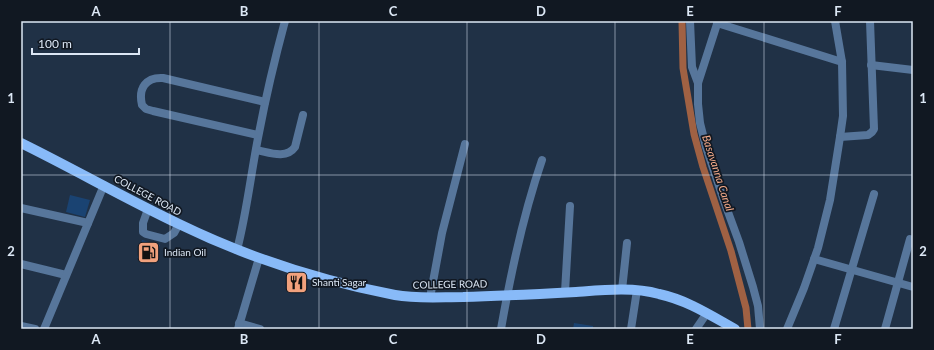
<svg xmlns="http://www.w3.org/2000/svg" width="934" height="350" font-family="Lato,sans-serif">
	<rect width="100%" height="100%" fill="#203146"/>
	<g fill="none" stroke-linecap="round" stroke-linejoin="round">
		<!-- canal -->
		<polyline stroke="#a06143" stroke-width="7" points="682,21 683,68 694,134 703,167 731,251 746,308 748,329"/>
	</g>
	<!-- building -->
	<g fill="#1a4372">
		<polygon points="70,195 90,200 85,217 66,212"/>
		<polygon points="142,240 160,245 156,263 137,258"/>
		<polygon points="574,323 593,326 593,329 573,329"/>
	</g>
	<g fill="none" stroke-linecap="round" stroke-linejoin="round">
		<!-- minor -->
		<g stroke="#57769b" stroke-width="8">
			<polyline points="690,21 692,67 698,83"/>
			<polyline points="718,21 698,83 698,104 700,123 706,147 724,201 739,242 753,287 758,306 760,329"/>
			<polyline points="717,23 842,62"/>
			<polyline points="871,65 913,70"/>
			<path d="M 258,135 L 153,111 L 146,109 L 142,105 C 138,88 146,77 163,78 L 265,102"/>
			<polyline points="840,137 868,135 872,132 874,129 870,21"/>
			<path d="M 256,150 C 268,152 286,160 295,147 L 303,115"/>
			<polyline points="21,208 88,223"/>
			<polyline points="148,209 143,223 143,232 146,234 165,239 174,233 179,224"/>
			<path d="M 237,250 C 247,212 251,172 259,133 C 266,96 275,58 285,21"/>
			<polyline points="814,259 913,287"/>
			<polyline points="21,264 66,275"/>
			<polyline points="622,290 627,243"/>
			<polyline points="565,292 570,206"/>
			<polyline points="430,298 442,233 465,144"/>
			<polyline points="239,323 260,329"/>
			<polyline points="21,326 35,329"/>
			<polyline points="44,329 104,185"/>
			<polyline points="238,329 259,258"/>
			<path d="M 501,329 C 511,272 523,215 542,160"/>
			<polyline points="631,329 637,290"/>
			<polyline points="696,329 707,313"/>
			<polyline points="787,329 804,288 818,248 830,200 840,137 843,116 842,62 835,21"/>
			<polyline points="834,329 874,194"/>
			<polyline points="885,329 910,239"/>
		</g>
		<!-- major -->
		<path stroke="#88baf8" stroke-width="10" d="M 21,143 C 74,169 126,199 179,224 C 247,257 321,281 395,295 C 417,299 440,297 463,297 C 501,296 539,294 576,292 C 604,290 633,287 659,294 C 687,300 710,315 735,329"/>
	</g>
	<!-- grid -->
	<path fill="none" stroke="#dce7f5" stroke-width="1" stroke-opacity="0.55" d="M 170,21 L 170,329M 319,21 L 319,329M 467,21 L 467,329M 615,21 L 615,329M 764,21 L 764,329M 21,175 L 913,175"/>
	<!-- icons -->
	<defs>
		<symbol id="fuel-square" viewBox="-11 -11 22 22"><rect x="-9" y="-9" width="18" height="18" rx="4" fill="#f1a17d" stroke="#111822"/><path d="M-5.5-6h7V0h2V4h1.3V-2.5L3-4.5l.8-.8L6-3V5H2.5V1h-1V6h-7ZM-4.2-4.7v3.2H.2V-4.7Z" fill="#111"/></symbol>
		<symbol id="restaurant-square" viewBox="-11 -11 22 22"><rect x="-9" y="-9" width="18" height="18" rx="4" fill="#f1a17d" stroke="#111822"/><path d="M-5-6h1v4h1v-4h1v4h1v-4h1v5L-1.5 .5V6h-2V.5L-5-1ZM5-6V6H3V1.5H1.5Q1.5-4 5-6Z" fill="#111"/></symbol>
	</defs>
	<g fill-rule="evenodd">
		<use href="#fuel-square" x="136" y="240" width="25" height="25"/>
		<use href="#restaurant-square" x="284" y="270" width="25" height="25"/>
	</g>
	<g text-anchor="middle" stroke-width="3.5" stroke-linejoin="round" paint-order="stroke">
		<!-- street labels -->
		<g font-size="10" fill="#dce7f5" stroke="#111822">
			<text transform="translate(148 195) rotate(28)" y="4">COLLEGE ROAD</text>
			<text transform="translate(450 284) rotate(-1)" y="4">COLLEGE ROAD</text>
		</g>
		<!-- poi labels -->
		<g font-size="10" fill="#dce7f5" stroke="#111822" text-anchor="start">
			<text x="164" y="256">Indian Oil</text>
			<text x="312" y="286">Shanti Sagar</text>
		</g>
		<!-- water labels -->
		<g font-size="11" font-style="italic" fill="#f6ac8a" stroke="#111822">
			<text transform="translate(718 173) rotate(72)" y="4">Basavanna Canal</text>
		</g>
	</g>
	<!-- border -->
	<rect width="934" height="350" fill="none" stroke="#111822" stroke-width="44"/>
	<!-- scale -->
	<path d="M32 48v6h107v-6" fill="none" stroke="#dce7f5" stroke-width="2"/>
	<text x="38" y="48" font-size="12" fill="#dce7f5" stroke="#111822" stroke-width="3" paint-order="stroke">100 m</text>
	<rect x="22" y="22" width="890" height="306" fill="none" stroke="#dce7f5" stroke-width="1.5"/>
	<g font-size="13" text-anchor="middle" font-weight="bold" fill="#dce7f5">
		<text x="96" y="16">A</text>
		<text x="244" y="16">B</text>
		<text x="393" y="16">C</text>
		<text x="541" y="16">D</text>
		<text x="690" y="16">E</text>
		<text x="838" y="16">F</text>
		<text x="11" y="103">1</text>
		<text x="923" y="103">1</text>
		<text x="11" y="256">2</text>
		<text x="923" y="256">2</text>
		<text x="96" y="344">A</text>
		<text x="244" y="344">B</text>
		<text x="393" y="344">C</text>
		<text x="541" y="344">D</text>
		<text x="690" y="344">E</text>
		<text x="838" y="344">F</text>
	</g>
</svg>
